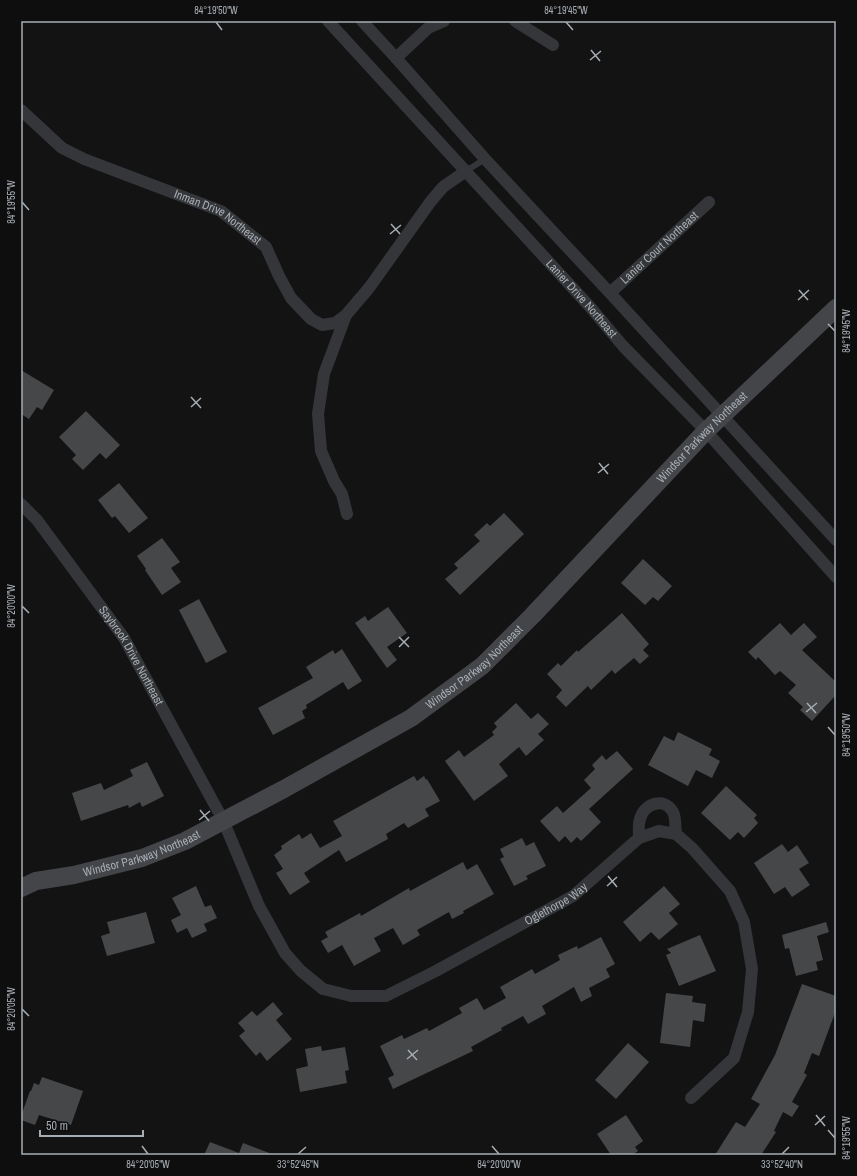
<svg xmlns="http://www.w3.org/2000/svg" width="857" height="1176" font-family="'Archivo Narrow',sans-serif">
	<rect width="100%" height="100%" fill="#131314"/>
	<!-- building -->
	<g fill="#454749">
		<polygon points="21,370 54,390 42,410 37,407 29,419 21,414"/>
		<polygon points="86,411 120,445 106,459 100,453 83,470 72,459 76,455 59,437"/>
		<polygon points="119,483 148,518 129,533 115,516 112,518 98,500"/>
		<polygon points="504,513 524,534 460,595 445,579 458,568 454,564 480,541 474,535 487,523 490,526"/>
		<polygon points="162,538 180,562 171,568 181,582 162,595 145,570 146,569 137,556"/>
		<polygon points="643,559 672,586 658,601 653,597 645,605 621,583"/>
		<polygon points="199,599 227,652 206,663 179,610"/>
		<polygon points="388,607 407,633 387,647 397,660 387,668 355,623 365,616 368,621"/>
		<polygon points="622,613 649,644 643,650 649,656 640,664 634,658 615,674 612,670 591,690 588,686 566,707 556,697 562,690 547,674 558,663 561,666 577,650 578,652"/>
		<polygon points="780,623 791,635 804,623 817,637 802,650 836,682 836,695 812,721 800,710 803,707 788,693 796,685 780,671 775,675 758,657 756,660 748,652"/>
		<polygon points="342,649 362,681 348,690 343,682 306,705 307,708 302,711 305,718 273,735 258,708 313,678 306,667 333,650 335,654"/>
		<polygon points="516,703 531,719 538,713 549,724 538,734 544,740 526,756 519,747 499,764 508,776 474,801 445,761 459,750 464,757 494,735 492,732 497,727 494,723"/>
		<polygon points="678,732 712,749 709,755 720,761 712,778 696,770 688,786 648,765 664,736 674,741"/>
		<polygon points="617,751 633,769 589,809 601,822 581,841 577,837 571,843 565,836 559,842 540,821 557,806 563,813 591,788 584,780 595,769 592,765 602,755 606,760"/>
		<polygon points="147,762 164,796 142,807 140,802 129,808 128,805 81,821 72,793 101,783 104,790 133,776 130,770"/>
		<polygon points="414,776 417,781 424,776 426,780 427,779 440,801 425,809 429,816 408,828 404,823 386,834 388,839 346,862 339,850 304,873 310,882 290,895 276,873 283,869 274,855 282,849 281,846 299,834 302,839 311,833 320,848 342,836 333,821"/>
		<polygon points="726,786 757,815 754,818 758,823 744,838 738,832 730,840 701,813"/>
		<polygon points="522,838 526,846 534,842 546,866 526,876 528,879 514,886 500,859 504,857 500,849"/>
		<polygon points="782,844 788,852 797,845 809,863 799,869 810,885 792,897 785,887 774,894 754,863"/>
		<polygon points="463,862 467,870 477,864 494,894 463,911 464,913 452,919 449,912 417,930 420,935 403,945 393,928 374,938 381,951 354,966 342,945 328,953 321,941 328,937 325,932 360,913 361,916 409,888 410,891"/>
		<polygon points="196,886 205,907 211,905 217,918 204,924 207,931 192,938 187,928 177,933 171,920 181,915 172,898"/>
		<polygon points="664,886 680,904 669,913 678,924 659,940 651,932 640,942 623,922"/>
		<polygon points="146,912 155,943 107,956 101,936 110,933 107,922"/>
		<polygon points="826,922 829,932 817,936 823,960 816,962 818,970 796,976 789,948 785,949 782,935"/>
		<polygon points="700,935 716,971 679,986 666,955 671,953 667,949"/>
		<polygon points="601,937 615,964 606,969 610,977 589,988 592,996 581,1002 574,987 542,1006 546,1014 528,1024 523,1016 501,1028 502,1030 471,1047 473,1051 393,1089 388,1078 394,1075 380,1046 402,1035 404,1039 427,1028 429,1031 462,1013 459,1008 477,998 484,1010 506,998 500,987 532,969 535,974 560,960 558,955 577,946 578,949"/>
		<polygon points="802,984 836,996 836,1010 819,1056 812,1053 804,1073 807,1075 792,1102 799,1106 792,1117 783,1112 774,1131 776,1132 761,1155 715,1155 736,1122 745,1127 760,1104 751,1099 775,1055"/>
		<polygon points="666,993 693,996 692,1002 706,1004 704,1022 693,1020 690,1047 660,1043"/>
		<polygon points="273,1002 283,1014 276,1020 292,1039 267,1061 260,1052 256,1056 239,1036 245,1031 238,1023 252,1011 257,1016"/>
		<polygon points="628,1043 649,1062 616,1099 595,1080"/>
		<polygon points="321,1046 322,1051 345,1047 349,1070 345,1071 347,1083 300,1092 296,1069 308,1066 305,1049"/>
		<polygon points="42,1077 83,1091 71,1125 39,1115 35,1125 21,1120 21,1116 30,1091 31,1091 34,1083 39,1085"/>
		<polygon points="626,1115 643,1141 635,1147 638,1151 632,1155 611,1155 597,1134"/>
		<polygon points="210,1142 239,1153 243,1143 272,1154 272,1155 204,1155"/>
	</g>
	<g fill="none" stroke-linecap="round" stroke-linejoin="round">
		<!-- lane -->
		<polyline stroke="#343639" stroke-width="6" points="466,171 485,159"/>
		<!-- street -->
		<g stroke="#343639" stroke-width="12">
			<path id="s1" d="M 328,21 L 591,308 L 623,346 L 706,431 L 836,577"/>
			<polyline points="362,21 396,58 485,159 610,293 836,540"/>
			<polyline points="515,21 553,45"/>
			<polyline points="396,58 428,28 444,21"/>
			<path id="s2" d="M 21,110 L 62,148 L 84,159 L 221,211 L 266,247 L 279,276 L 291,298 L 311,319 L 322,325 L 335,323 L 346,315 L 369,288 L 431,201 L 443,187 L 466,171"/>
			<path id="s3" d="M 610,293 L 709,202"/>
			<polyline points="346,315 324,374 318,414 321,451 334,481 342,494 347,514"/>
			<path id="s4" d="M 21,504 L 37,520 L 124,638 L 223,820 L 259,906 L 285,953 L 301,971 L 323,989 L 351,996 L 386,996 L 434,972 L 573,896 L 639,838 L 659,831 L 676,834 L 692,848 L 730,891 L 744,922 L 752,969 L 748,1012 L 734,1058 L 691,1098"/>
			<path d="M 639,838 C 639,832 638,824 640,819 C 644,804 664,796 673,812 C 676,817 675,827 676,834"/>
		</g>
		<!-- secondary -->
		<path stroke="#434549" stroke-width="18" id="s5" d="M 21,888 L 36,881 L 74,875 L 142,858 L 185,841 L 284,789 L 411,718 L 482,666 L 532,616 L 706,431 L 836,308"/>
	</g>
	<!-- ticks -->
	<path fill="none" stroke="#a6adb3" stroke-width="1.5" d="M 216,22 L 222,30M 566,22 L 573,30M 591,50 L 600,61M 590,60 L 601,51M 22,202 L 29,210M 391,224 L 400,234M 390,234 L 401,225M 799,290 L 808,300M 798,300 L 809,290M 828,324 L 835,331M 191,397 L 201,408M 191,407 L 201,398M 599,463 L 608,474M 598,473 L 609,464M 22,606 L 29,613M 399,637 L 409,647M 399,647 L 409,637M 807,703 L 816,713M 806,712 L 817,703M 828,727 L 835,735M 200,810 L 209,821M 199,820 L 210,811M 608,876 L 617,887M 607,886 L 617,877M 22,1009 L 29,1016M 408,1050 L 417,1060M 407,1059 L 418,1050M 816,1115 L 825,1126M 815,1125 L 825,1116M 828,1130 L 835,1138M 142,1146 L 148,1154M 492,1146 L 499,1154M 298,1154 L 306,1147M 782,1154 L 789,1147"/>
	<g text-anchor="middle" stroke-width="3" stroke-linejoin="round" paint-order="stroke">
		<!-- street labels -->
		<g font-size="12" fill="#a6adb3" stroke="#0e0e0f">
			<text dy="4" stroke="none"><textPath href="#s2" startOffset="227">Inman Drive Northeast</textPath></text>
			<text dy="4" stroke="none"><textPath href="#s3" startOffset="67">Lanier Court Northeast</textPath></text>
			<text dy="4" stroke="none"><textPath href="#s1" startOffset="376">Lanier Drive Northeast</textPath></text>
			<text dy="4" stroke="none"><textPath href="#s5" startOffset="834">Windsor Parkway Northeast</textPath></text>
			<text dy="4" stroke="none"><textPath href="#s4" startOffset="188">Saybrook Drive Northeast</textPath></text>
			<text dy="4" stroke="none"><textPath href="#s5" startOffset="510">Windsor Parkway Northeast</textPath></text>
			<text dy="4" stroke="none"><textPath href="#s5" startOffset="126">Windsor Parkway Northeast</textPath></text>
			<text dy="4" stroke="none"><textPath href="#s4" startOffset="833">Oglethorpe Way</textPath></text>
		</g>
	</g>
	<!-- border -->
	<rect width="857" height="1176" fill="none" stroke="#0e0e0f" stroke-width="44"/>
	<!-- scale -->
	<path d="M40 1130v6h103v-6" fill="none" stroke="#a6adb3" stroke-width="2"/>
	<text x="46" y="1130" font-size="12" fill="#a6adb3" stroke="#0e0e0f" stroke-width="3" paint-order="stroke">50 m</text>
	<rect x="22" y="22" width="813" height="1132" fill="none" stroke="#a6adb3" stroke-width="1.5"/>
	<g font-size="10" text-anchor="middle" fill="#a6adb3">
		<text x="216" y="14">84°19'50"W</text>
		<text x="566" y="14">84°19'45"W</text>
		<text transform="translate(11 202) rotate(-90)" y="4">84°19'55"W</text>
		<text transform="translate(846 331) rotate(-90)" y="4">84°19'45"W</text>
		<text transform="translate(11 606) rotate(-90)" y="4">84°20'00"W</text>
		<text transform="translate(846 735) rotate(-90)" y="4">84°19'50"W</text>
		<text transform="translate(11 1009) rotate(-90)" y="4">84°20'05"W</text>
		<text transform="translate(846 1138) rotate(-90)" y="4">84°19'55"W</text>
		<text x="148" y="1168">84°20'05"W</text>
		<text x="298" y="1168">33°52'45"N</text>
		<text x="499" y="1168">84°20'00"W</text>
		<text x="782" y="1168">33°52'40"N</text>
	</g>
</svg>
